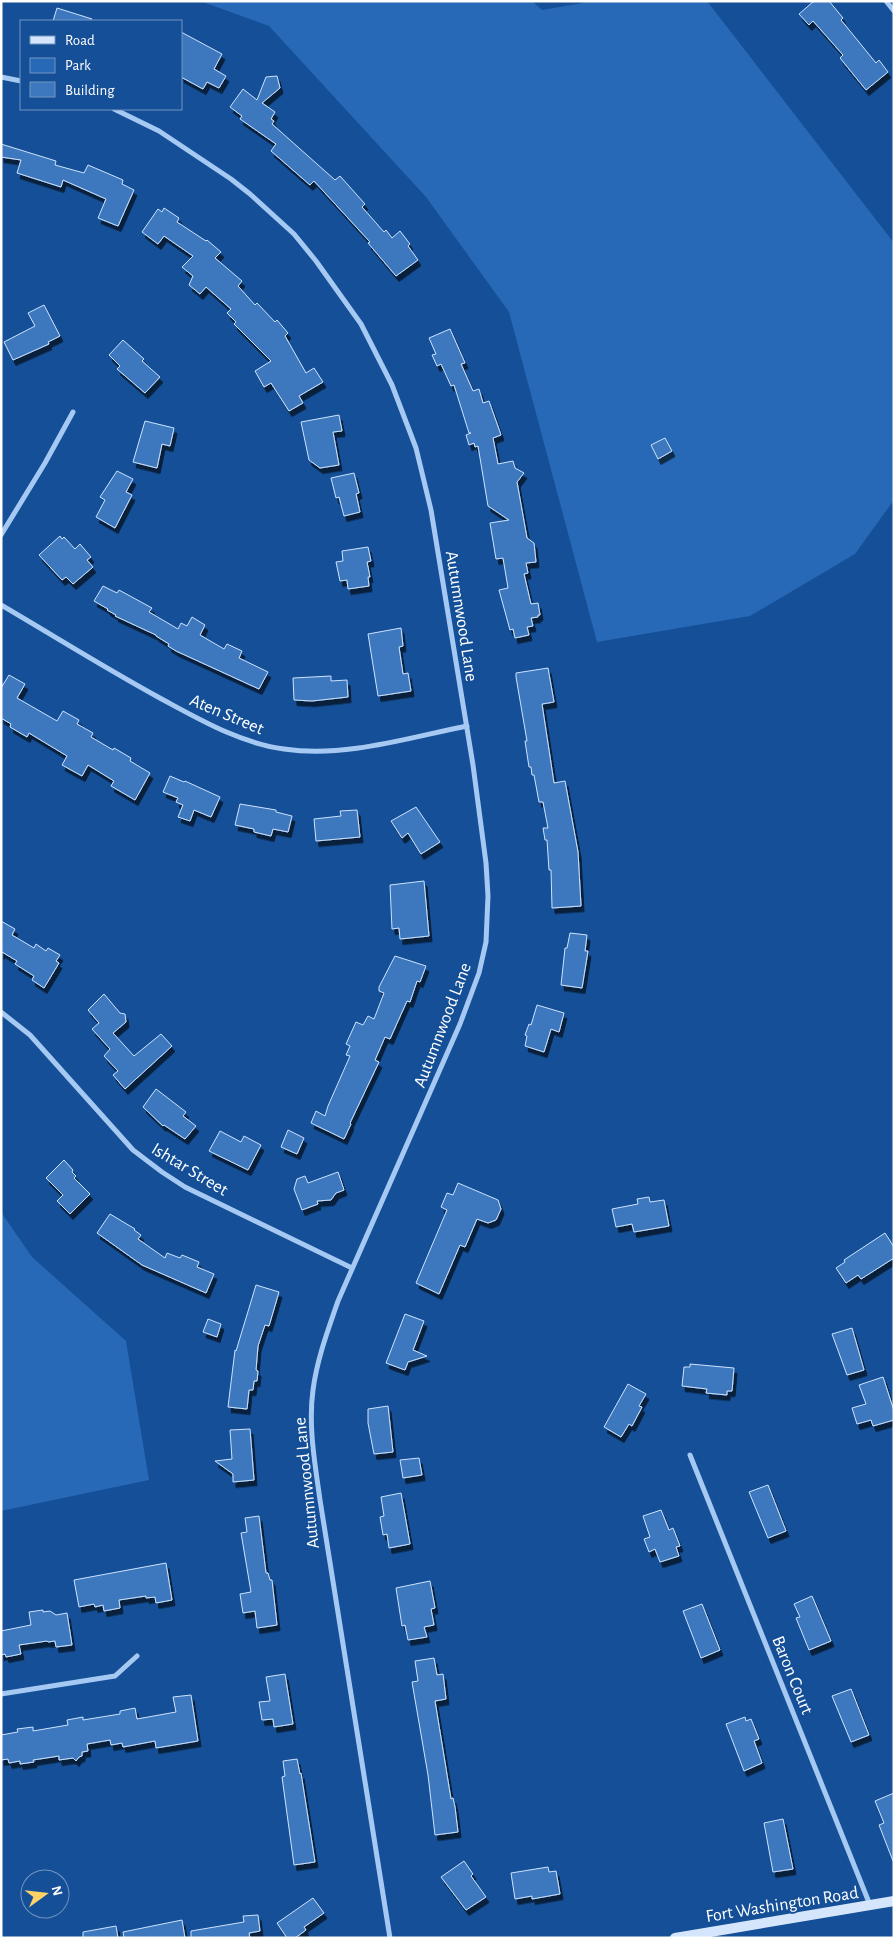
<svg xmlns="http://www.w3.org/2000/svg" width="895" height="1939" font-family="'Alegreya Sans',sans-serif">
	<defs>
		<filter id="shadow"><feDropShadow dx="3" dy="5.5" stdDeviation="0" flood-color="#0009"/></filter>
	</defs>
	<rect width="100%" height="100%" fill="#144f97"/>
	<!-- green -->
	<g fill="#2769b6">
		<polygon points="200,1 532,1 542,10 594,1 707,1 894,243 894,500 855,554 750,616 597,642 509,312 426,197 269,26"/>
		<polygon points="1,1212 32,1257 126,1341 149,1480 1,1511"/>
	</g>
	<!-- building -->
	<g fill="#3d78bf" stroke="#cde3fd" filter="url(#shadow)">
		<polygon points="814,1 829,1 843,18 841,20 876,63 879,60 888,72 866,90 840,58 843,55 813,21 809,25 799,14"/>
		<polygon points="57,8 92,19 91,21 53,21"/>
		<polygon points="181,32 222,54 214,69 226,76 219,88 207,82 203,89 181,77"/>
		<polygon points="277,76 280,88 262,103 275,112 271,119 274,121 272,124 335,180 340,176 365,204 362,207 384,232 386,230 392,238 400,231 410,244 408,246 418,260 396,276 368,243 370,242 314,181 310,185 271,151 276,144 240,119 242,116 230,107 243,89 257,100 266,77"/>
		<polygon points="1,144 56,161 55,165 84,173 88,165 123,180 122,184 134,190 118,226 98,218 106,199 63,180 61,187 17,173 21,160 1,157"/>
		<polygon points="164,208 179,218 177,222 206,241 207,240 221,252 215,258 242,281 238,286 255,305 257,303 275,322 277,320 288,333 285,336 306,373 314,368 323,382 299,396 303,403 289,411 271,383 264,387 255,371 271,361 234,324 236,322 227,313 231,309 206,287 200,294 189,285 193,276 182,267 193,256 164,236 158,244 142,232 158,209 162,212"/>
		<polygon points="44,305 60,336 48,342 49,344 13,360 4,342 35,326 28,313"/>
		<polygon points="450,329 465,363 461,364 473,391 479,389 483,403 489,401 501,435 493,438 498,464 513,461 515,468 524,473 517,482 527,538 534,543 536,562 526,563 528,573 524,574 531,604 538,603 540,615 538,615 538,617 531,618 533,626 527,627 529,635 515,638 513,629 510,630 499,590 508,588 503,558 496,559 490,523 509,520 488,506 478,446 475,447 474,443 469,445 466,435 471,433 469,433 454,385 451,386 441,364 437,366 432,355 436,354 429,338"/>
		<polygon points="123,340 144,359 142,361 160,377 145,393 117,369 120,366 109,355"/>
		<polygon points="339,415 342,431 333,432 339,465 320,468 309,460 301,422"/>
		<polygon points="145,421 174,428 170,446 162,444 157,468 133,462"/>
		<polygon points="665,438 672,451 658,459 651,445"/>
		<polygon points="117,471 133,479 126,492 132,495 115,528 96,517 105,500 100,497"/>
		<polygon points="354,473 359,493 356,494 360,512 344,516 339,497 336,498 331,478"/>
		<polygon points="60,536 62,539 64,537 75,549 80,544 91,557 87,560 93,567 73,584 66,577 62,580 39,555"/>
		<polygon points="368,547 371,561 367,562 370,577 368,577 369,586 348,589 347,580 340,581 336,562 343,561 342,551"/>
		<polygon points="103,586 117,593 119,590 152,608 149,612 178,629 181,623 187,626 192,617 205,625 200,635 224,649 227,644 242,651 239,658 268,672 259,689 176,651 168,646 169,644 156,636 156,635 115,616 116,615 107,610 108,609 94,601"/>
		<polygon points="401,628 403,646 399,647 403,674 408,673 411,691 378,696 368,634"/>
		<polygon points="548,668 554,702 542,704 554,783 565,781 578,852 581,906 552,908 551,870 549,870 547,840 545,840 543,828 548,828 543,802 539,802 534,775 532,775 531,767 529,767 525,741 527,741 516,677 516,673"/>
		<polygon points="9,675 25,684 17,698 57,721 63,711 79,720 77,724 93,733 91,737 113,750 114,748 131,758 130,761 150,773 135,800 111,786 114,781 88,765 82,776 62,765 67,756 29,733 27,737 10,727 11,724 1,718 1,688"/>
		<polygon points="331,676 331,681 347,680 348,697 312,701 294,700 293,678"/>
		<polygon points="170,776 184,782 185,781 220,797 211,817 194,810 190,821 178,817 183,805 176,802 178,798 163,792"/>
		<polygon points="240,804 276,810 276,812 292,816 288,832 273,829 271,836 254,832 254,829 235,825"/>
		<polygon points="416,807 440,842 421,854 408,833 402,838 391,821"/>
		<polygon points="357,810 360,837 316,841 314,819 341,816 340,811"/>
		<polygon points="424,881 429,936 400,939 399,928 392,929 390,885"/>
		<polygon points="1,921 15,929 12,935 34,948 36,944 46,951 48,948 60,955 56,961 59,963 44,988 32,980 34,976 15,964 17,961 2,952 1,954"/>
		<polygon points="570,933 587,935 585,951 588,951 582,988 561,985 565,948 567,948"/>
		<polygon points="395,956 426,966 420,982 417,981 410,1002 407,1001 390,1039 385,1037 375,1060 379,1062 350,1123 351,1124 344,1139 311,1123 316,1111 325,1116 328,1106 350,1056 346,1055 350,1046 346,1044 356,1022 363,1025 368,1016 374,1019 384,993 379,991 379,987"/>
		<polygon points="104,994 120,1013 125,1014 126,1022 113,1033 134,1056 161,1034 172,1046 125,1089 113,1075 118,1071 104,1056 110,1049 92,1029 99,1023 88,1010"/>
		<polygon points="537,1005 564,1013 559,1032 551,1029 544,1052 525,1046 527,1036 525,1035 529,1024 531,1025"/>
		<polygon points="156,1089 186,1112 183,1116 196,1126 185,1139 164,1125 163,1126 143,1107"/>
		<polygon points="288,1130 304,1138 297,1154 281,1147"/>
		<polygon points="220,1131 241,1142 244,1136 261,1145 248,1170 209,1151"/>
		<polygon points="64,1160 73,1170 72,1172 76,1176 74,1178 90,1194 70,1214 57,1201 63,1195 46,1178"/>
		<polygon points="338,1172 344,1190 336,1193 331,1200 317,1201 318,1204 302,1210 294,1189 297,1179 305,1176 308,1183"/>
		<polygon points="458,1183 498,1200 501,1209 496,1220 488,1223 477,1219 465,1247 460,1245 439,1294 416,1283 447,1210 441,1207 447,1193 453,1195"/>
		<polygon points="649,1197 650,1202 664,1200 669,1226 634,1232 632,1224 616,1227 612,1209 638,1204 637,1199"/>
		<polygon points="110,1214 135,1229 134,1230 141,1235 138,1239 165,1258 167,1253 180,1258 182,1255 199,1262 197,1267 214,1274 206,1293 142,1265 97,1233"/>
		<polygon points="885,1233 894,1247 894,1258 861,1279 858,1275 846,1283 836,1268 845,1262 844,1260"/>
		<polygon points="256,1285 279,1292 269,1326 265,1325 258,1346 256,1370 258,1371 257,1381 254,1381 253,1390 249,1390 247,1409 228,1407 235,1350 236,1351"/>
		<polygon points="405,1314 424,1321 413,1350 427,1356 408,1362 405,1370 386,1363"/>
		<polygon points="208,1319 221,1324 217,1337 203,1332"/>
		<polygon points="852,1328 864,1370 847,1375 832,1334"/>
		<polygon points="690,1364 734,1368 732,1391 727,1391 727,1395 706,1393 707,1389 682,1386 684,1367 690,1367"/>
		<polygon points="883,1377 894,1411 894,1420 873,1426 871,1420 857,1424 852,1408 866,1404 859,1385"/>
		<polygon points="628,1384 646,1394 639,1406 642,1407 632,1426 629,1424 621,1437 604,1427"/>
		<polygon points="388,1406 393,1452 374,1454 368,1423 368,1409"/>
		<polygon points="250,1429 254,1480 233,1482 233,1474 215,1461 232,1459 230,1430"/>
		<polygon points="419,1458 422,1475 403,1478 400,1460"/>
		<polygon points="768,1485 786,1531 768,1538 749,1492"/>
		<polygon points="401,1493 410,1544 389,1548 387,1534 383,1535 380,1517 384,1516 381,1497"/>
		<polygon points="661,1510 669,1530 673,1528 680,1546 676,1547 679,1556 660,1562 655,1549 649,1552 644,1539 650,1537 643,1516"/>
		<polygon points="259,1516 266,1573 268,1573 270,1580 272,1580 277,1625 257,1628 255,1611 243,1613 240,1594 251,1592 241,1533 247,1532 245,1518"/>
		<polygon points="166,1563 172,1600 156,1603 155,1597 146,1598 146,1596 119,1600 120,1608 104,1611 103,1605 95,1607 94,1604 79,1607 74,1580"/>
		<polygon points="430,1581 435,1608 431,1609 434,1625 424,1627 427,1637 408,1640 405,1625 402,1626 396,1588"/>
		<polygon points="812,1596 831,1641 809,1650 796,1618 800,1617 794,1604"/>
		<polygon points="702,1604 720,1650 701,1658 683,1611"/>
		<polygon points="43,1610 43,1612 50,1611 56,1615 67,1613 72,1645 56,1647 55,1641 48,1642 47,1641 19,1645 21,1654 6,1657 5,1654 1,1655 1,1631 31,1625 29,1612"/>
		<polygon points="434,1658 437,1675 443,1674 446,1699 435,1701 451,1799 453,1798 455,1807 458,1832 435,1835 428,1775 412,1682 418,1681 415,1661"/>
		<polygon points="285,1674 293,1724 274,1727 273,1719 262,1720 259,1702 270,1701 266,1677"/>
		<polygon points="851,1689 869,1735 851,1742 832,1696"/>
		<polygon points="191,1695 198,1741 156,1748 155,1741 123,1747 122,1743 111,1745 110,1740 87,1744 88,1751 82,1752 82,1756 79,1757 76,1761 73,1758 59,1760 59,1756 33,1760 34,1762 20,1764 20,1761 9,1763 8,1759 1,1760 1,1735 18,1732 17,1729 33,1727 33,1731 68,1725 67,1720 83,1717 83,1720 120,1714 120,1711 135,1708 137,1719 176,1712 173,1697"/>
		<polygon points="745,1717 746,1721 751,1719 759,1739 754,1741 762,1763 744,1771 726,1724"/>
		<polygon points="297,1759 300,1774 301,1773 315,1862 294,1865 282,1777 285,1776 283,1761"/>
		<polygon points="894,1793 894,1860 893,1861 879,1825 884,1823 875,1801"/>
		<polygon points="783,1819 793,1869 773,1872 764,1823"/>
		<polygon points="464,1861 473,1874 471,1876 486,1897 466,1910 441,1877"/>
		<polygon points="548,1867 549,1872 556,1871 560,1894 532,1899 532,1896 515,1899 511,1873"/>
		<polygon points="313,1898 324,1913 304,1927 306,1930 295,1938 287,1938 277,1923"/>
		<polygon points="258,1915 260,1931 249,1933 250,1938 191,1938 191,1931 244,1922 243,1916"/>
		<polygon points="182,1920 185,1938 124,1938 123,1932"/>
		<polygon points="116,1926 118,1938 83,1938 83,1932"/>
	</g>
	<g fill="none" stroke-linecap="round" stroke-linejoin="round">
		<!-- street -->
		<g stroke="#a6c9f3" stroke-width="5">
			<polyline points="886,1 894,11"/>
			<polyline points="1,77 21,81"/>
			<path d="M 114,109 L 159,131 L 231,179 L 250,194 L 294,234 L 316,261 L 361,324 L 392,385 L 416,448 L 431,510 L 473,765 L 486,863 L 488,896 L 486,942 L 479,973 L 460,1024 L 338,1301 C 328,1330 317,1359 313,1390 C 308,1426 315,1464 320,1500 L 390,1938"/>
			<polyline points="1,535 45,463 73,412"/>
			<path d="M 1,605 C 54,636 105,668 158,697 C 197,718 239,743 284,749 C 345,758 407,738 467,726"/>
			<polyline points="1,1012 30,1035 133,1150 162,1172 185,1187 352,1268"/>
			<polyline points="690,1455 870,1905"/>
			<polyline points="1,1694 115,1676 137,1656"/>
		</g>
		<!-- secondary -->
		<polyline stroke="#d5e6fc" stroke-width="10" points="675,1938 894,1901"/>
	</g>
	<g text-anchor="middle" stroke-width="4" stroke-linejoin="round" paint-order="stroke">
		<!-- street labels -->
		<g font-size="18" fill="#fff" stroke="#144f97">
			<text transform="translate(462 616) rotate(81)" y="6">Autumnwood Lane</text>
			<text transform="translate(227 714) rotate(23)" y="6">Aten Street</text>
			<text transform="translate(442 1025) rotate(-69)" y="6">Autumnwood Lane</text>
			<text transform="translate(190 1169) rotate(31)" y="6">Ishtar Street</text>
			<text transform="translate(306 1483) rotate(-96)" y="6">Autumnwood Lane</text>
			<text transform="translate(793 1675) rotate(68)" y="6">Baron Court</text>
			<text transform="translate(782 1904) rotate(-9)" y="6">Fort Washington Road</text>
		</g>
	</g>
	<!-- border -->
	<rect width="895" height="1939" fill="none" stroke="#ffffff" stroke-width="5"/>
	<!-- legend -->
	<rect x="20" y="20" width="162" height="90" fill="#144f97" stroke="#7295c1"/>
	<rect x="30" y="36" width="25" height="8" fill="#d5e6fc" stroke="#7295c1"/>
	<text x="65" y="45" font-size="15" fill="#ffffff">Road</text>
	<rect x="30" y="58" width="25" height="15" fill="#2769b6" stroke="#7295c1"/>
	<text x="65" y="70" font-size="15" fill="#ffffff">Park</text>
	<rect x="30" y="82" width="25" height="15" fill="#3d78bf" stroke="#7295c1"/>
	<text x="65" y="95" font-size="15" fill="#ffffff">Building</text>
	<!-- north arrow -->
	<g transform="translate(45 1894) rotate(75)"><circle r="24" fill="#144f97" stroke="#7295c1"/>
	<path d="M0-4L9 19L0 12L-9 19Z" fill="#ffd267"/>
	<text y="-8" font-size="14" font-weight="bold" text-anchor="middle" fill="#ffffff">N</text>
	</g>
</svg>
